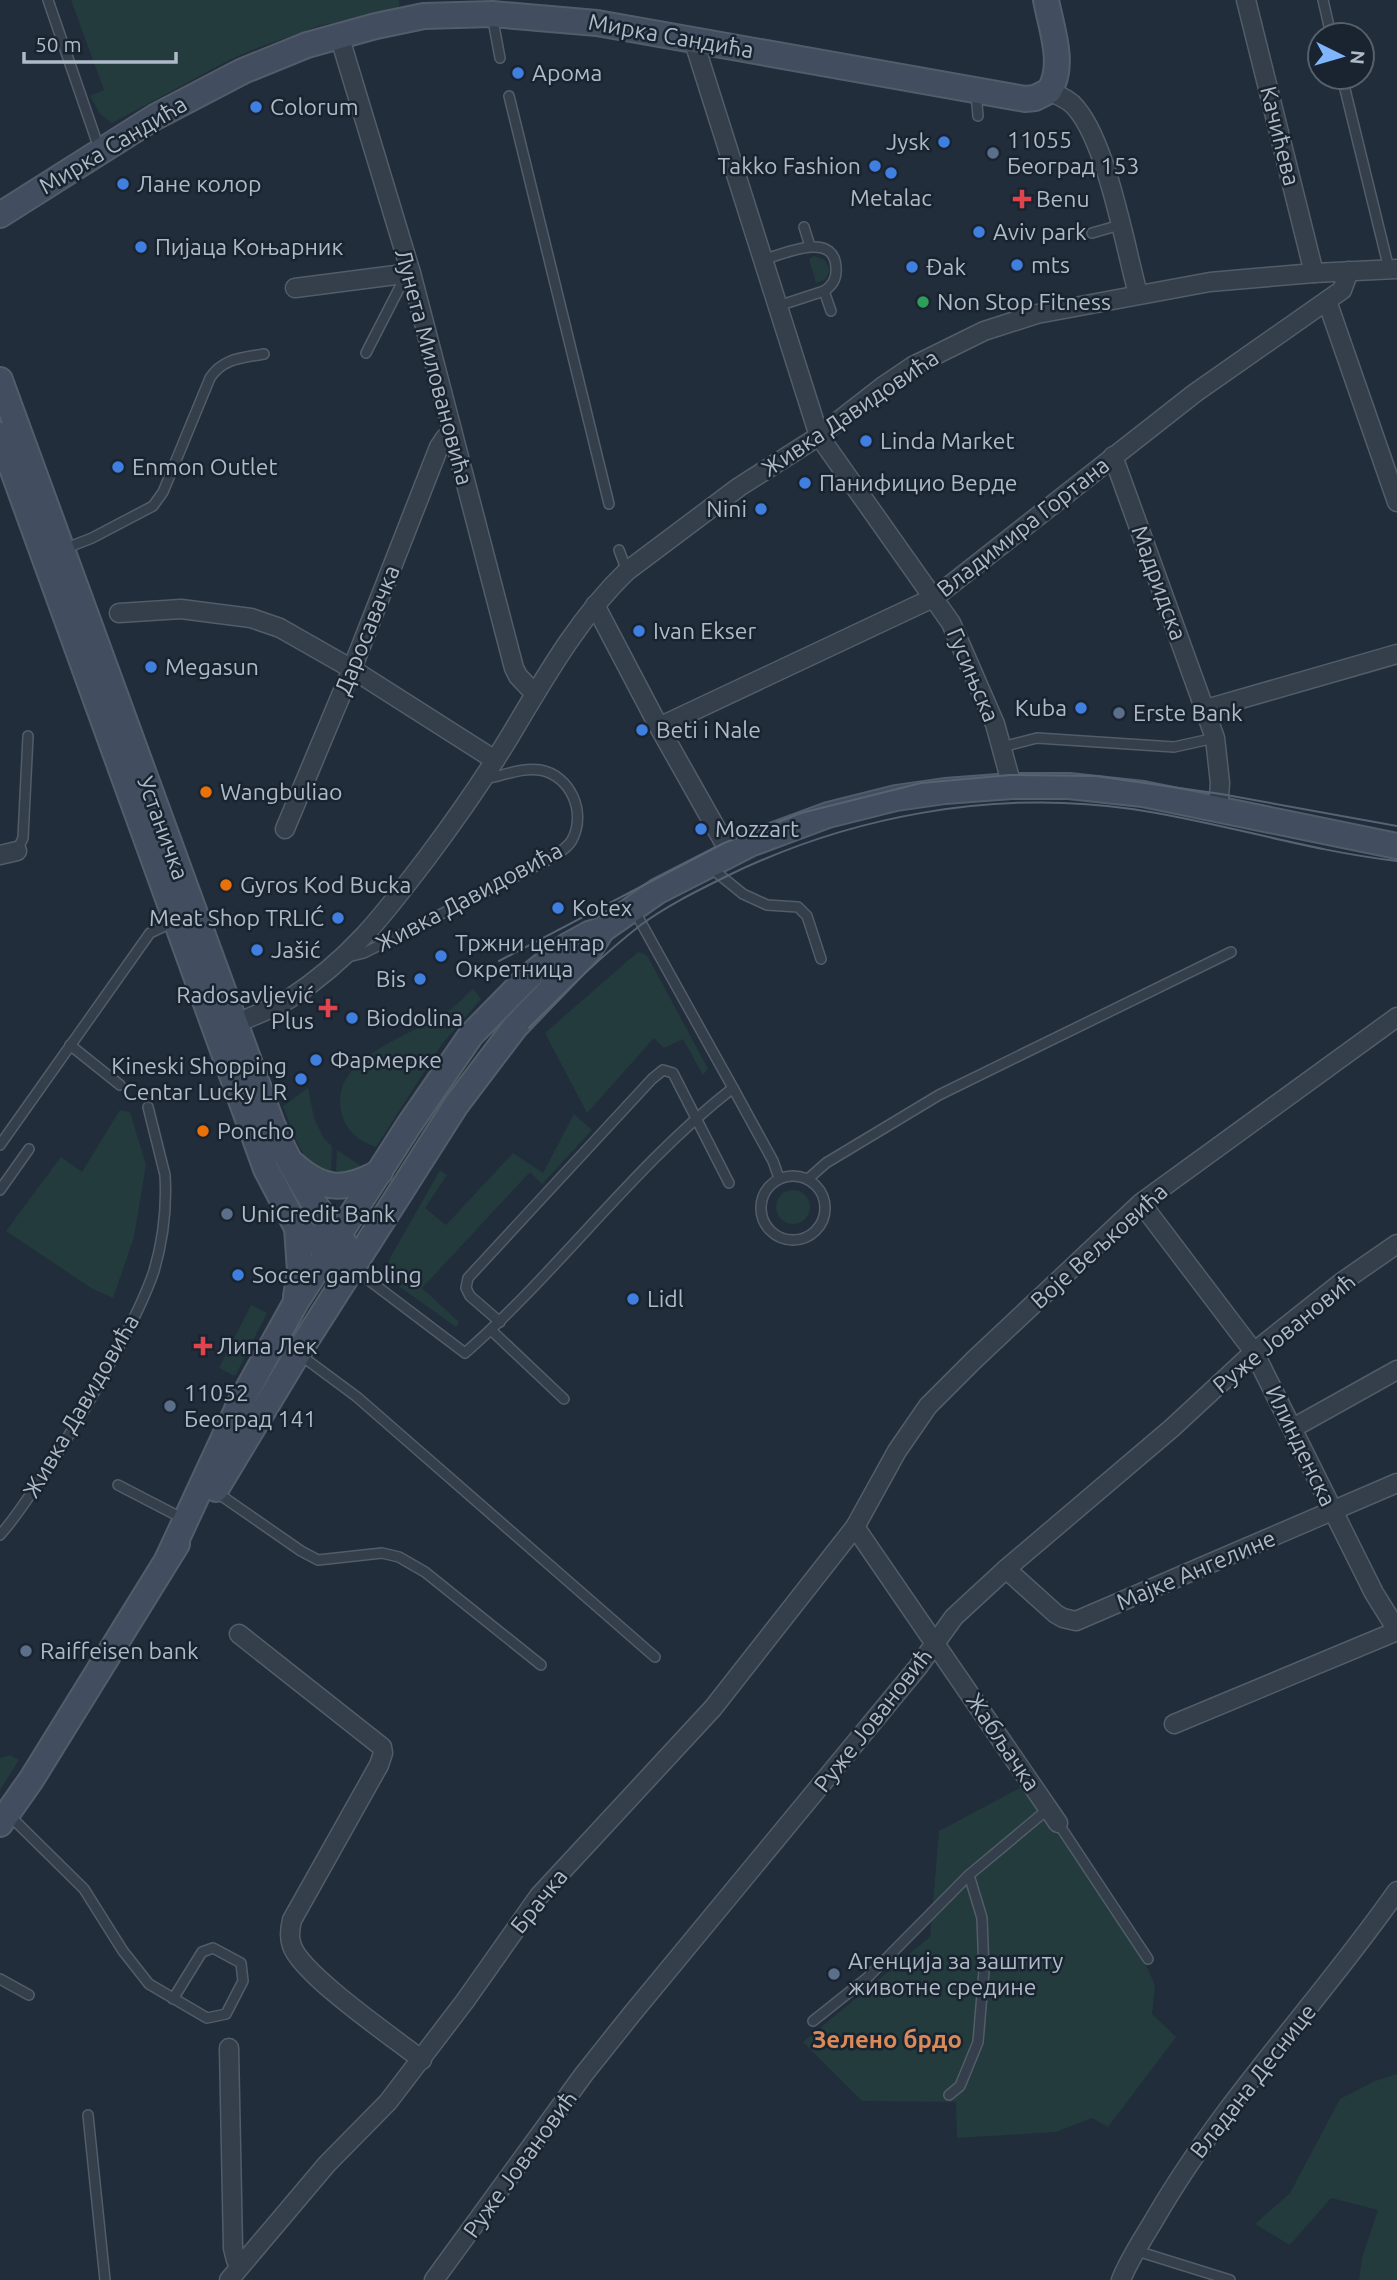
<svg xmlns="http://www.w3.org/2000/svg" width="1397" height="2280" font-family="Ubuntu,sans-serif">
	<rect width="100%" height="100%" fill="#212d3b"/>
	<!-- green -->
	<g fill="#233b3c">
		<polygon points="71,0 399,0 399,9 319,26 260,47 233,58 112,123 100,114 90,96 104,90"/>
		<polygon points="814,256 825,260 830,270 825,280 816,283 809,259"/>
		<polygon points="638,952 643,953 648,957 708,1069 703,1075 683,1039 664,1048 654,1038 587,1113 545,1033"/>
		<path d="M 473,989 L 481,999 L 442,1044 L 376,1147 C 360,1142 347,1132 342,1115 C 327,1061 403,1038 440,1017 C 452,1010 463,998 473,989 Z"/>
		<path d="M 308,1088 L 314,1118 L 324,1139 L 332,1146 L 331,1172 C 302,1172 292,1127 283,1106 Z"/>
		<polygon points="120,1110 130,1112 146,1165 134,1237 113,1298 91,1288 6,1231 61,1157 82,1172"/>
		<polygon points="574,1114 592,1130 542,1184 530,1172 422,1288 459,1322 456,1327 390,1280 387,1274 389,1260 440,1170 447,1175 425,1208 446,1225 513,1153 543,1173"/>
		<polygon points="337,1150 361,1166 352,1172 336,1173"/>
		<circle cx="793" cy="1207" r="17"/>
		<polygon points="251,1305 267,1313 235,1376 219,1368"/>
		<polygon points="10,1755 19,1760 0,1790 0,1758"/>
		<polygon points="1031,1782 1136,1943 1155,1985 1152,2014 1176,2037 1108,2127 1092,2118 1056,2132 957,2138 956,2102 862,2101 803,2042 930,1937 939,1831"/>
		<polygon points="1397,2074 1397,2280 1359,2280 1362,2258 1378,2210 1331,2198 1290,2245 1255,2224 1290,2193 1340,2099 1375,2081"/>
	</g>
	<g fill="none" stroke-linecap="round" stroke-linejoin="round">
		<defs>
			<g id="lane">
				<polyline points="48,0 100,151"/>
				<polyline points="1323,0 1331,35"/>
				<polyline points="492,15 500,58"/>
				<polyline points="1342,77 1389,269"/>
				<polyline points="976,93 978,116"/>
				<polyline points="509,96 609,504"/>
				<polyline points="804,227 810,246"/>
				<polyline points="1092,233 1120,225"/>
				<path d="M 763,260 C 783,254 835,230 836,268 C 837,279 832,286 824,291 L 778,306"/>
				<polyline points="824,291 831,311"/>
				<polyline points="366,353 403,281 404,274"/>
				<path d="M 64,549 L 92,538 L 153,506 L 163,492 L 210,378 C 223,358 242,358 264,354"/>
				<polyline points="619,550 627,571"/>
				<polyline points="1002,747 1037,738 1174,747 1215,738"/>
				<polyline points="17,851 23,838 28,736"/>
				<polyline points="711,868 743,894 767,905 798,907 807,916 821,959"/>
				<polyline points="634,910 733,1088 773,1161 779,1178"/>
				<path d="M 348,957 L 364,953 L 546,861 C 555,855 567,849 572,840 C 587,812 570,775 540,770 C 523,767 502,776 485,779"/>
				<polyline points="70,1045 120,1085"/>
				<polyline points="0,1145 150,933 173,922"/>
				<circle cx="793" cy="1208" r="32"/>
				<polyline points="808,1179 826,1163 939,1095 1231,952"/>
				<polyline points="0,1190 29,1149"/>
				<path d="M 354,1269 L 465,1353 C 560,1270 634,1165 733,1088"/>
				<polyline points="500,1322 470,1296 466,1288 468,1278 652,1079 663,1070 673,1073 729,1183"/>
				<polyline points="491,1330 564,1399"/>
				<polyline points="299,1354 357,1397 655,1657"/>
				<polyline points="118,1485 174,1514"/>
				<polyline points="216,1492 301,1551 318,1560 382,1553 399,1557 425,1572 541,1665"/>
				<path d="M 0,1535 C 17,1516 30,1495 44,1474 C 70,1435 94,1395 115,1354 C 130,1327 144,1300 154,1271 C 163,1240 167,1208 165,1175 L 148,1107"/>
				<polyline points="9,1815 84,1889 123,1951 149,1984 207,2018 226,2014 243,1981 241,1963 213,1948 202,1952 173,1999"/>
				<polyline points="1058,1823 1148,1959"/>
				<polyline points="0,1979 29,1995"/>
				<polyline points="813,2021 867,1978 969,1875 1048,1809"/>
				<polyline points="949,2095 960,2086 978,2042 984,1971 982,1918 969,1875"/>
				<polyline points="88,2115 105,2280"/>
				<polyline points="1137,2251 1230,2280"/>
			</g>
			<g id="street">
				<polyline points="1246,0 1314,273"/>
				<polyline points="339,35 411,273 514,668 518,676 535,694"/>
				<polyline points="693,39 819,436 951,623 995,724 1012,786"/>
				<path d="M 1049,91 C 1059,96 1069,99 1076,108 C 1107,144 1125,246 1138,294"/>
				<polyline points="295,288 411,273"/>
				<polyline points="1327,301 1397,502"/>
				<polyline points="1113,456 1215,738 1220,783 1218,810"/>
				<polyline points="595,605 659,727 730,853"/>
				<polyline points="119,613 181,609 251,618 280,628 352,669 495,760"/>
				<polyline points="1206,709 1397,654"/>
				<polyline points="659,727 935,597 1195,393 1342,290 1349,271"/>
				<polyline points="285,829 352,669 439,447 445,438 452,436"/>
				<polyline points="0,855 17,851"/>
				<path d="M 225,1027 C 246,1019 269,1011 289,999 C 350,959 382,917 426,859 C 456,819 484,779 510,736 C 544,679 579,617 627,571 L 739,487 L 819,436 L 882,387 L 913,366 L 984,331 L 1037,314 L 1210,282 L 1314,273 L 1397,269"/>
				<polyline points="1141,1203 1254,1352 1374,1593 1397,1630"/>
				<polyline points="1293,1428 1397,1370"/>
				<polyline points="855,1527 1058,1823"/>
				<polyline points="1006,1569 1056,1614 1063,1618 1076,1621 1397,1483"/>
				<path d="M 239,1634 L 382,1747 L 383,1753 L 379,1765 L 292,1920 C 290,1928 289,1938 292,1946 C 302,1975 394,2038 422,2060"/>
				<polyline points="1174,1724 1397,1631"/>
				<polyline points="229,2048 233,2248 236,2260 241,2265"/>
				<polyline points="229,2280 327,2164 388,2102 465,2001 539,1896 713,1708 855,1527 897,1451 928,1406 974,1360 1141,1203 1397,1017"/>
				<polyline points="434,2280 584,2074 631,2015 918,1667 954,1617 1006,1569 1172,1428 1254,1352 1342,1282 1397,1244"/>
				<path d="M 1121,2280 C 1130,2257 1145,2236 1157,2215 C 1224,2100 1321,2000 1397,1891"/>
			</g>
			<g id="secondary">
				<path d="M 0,215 L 155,117 L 243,71 L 307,45 L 376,26 L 424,16 L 492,14 L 597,23 L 1025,99 L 1035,98 L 1049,91 C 1066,66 1051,27 1046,0"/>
				<path d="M 0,380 L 272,1124 C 291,1168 315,1210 347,1247"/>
				<polyline points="0,435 266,1169 297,1228 340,1260"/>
				<path d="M 293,1164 C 324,1192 345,1191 380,1172"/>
				<polyline points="296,1297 300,1271 297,1228"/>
				<polyline points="216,1489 298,1353 456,1105 515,1027 590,949 602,930"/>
				<polyline points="168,1558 240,1403 296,1302 409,1125 471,1035 527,978 567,946 589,934 602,930 658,891 750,844 828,815 896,798 945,791 1012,786 1069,786 1143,794 1397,846"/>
				<polyline points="0,1824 31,1780 177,1544"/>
			</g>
		</defs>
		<!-- lane casing -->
		<use href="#lane" stroke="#525d69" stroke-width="12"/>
		<!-- street casing -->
		<use href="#street" stroke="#525d69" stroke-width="21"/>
		<!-- secondary casing -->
		<use href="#secondary" stroke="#525d69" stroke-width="28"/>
		<!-- lane -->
		<use href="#lane" stroke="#343f4b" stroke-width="9"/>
		<!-- street -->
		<use href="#street" stroke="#343f4b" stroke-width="18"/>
		<!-- secondary -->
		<use href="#secondary" stroke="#424e5f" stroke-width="24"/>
		<!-- tram -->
		<g stroke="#566373" stroke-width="2">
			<polyline points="499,961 724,843 801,813 921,783 1010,775 1096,776 1221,794 1397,826"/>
			<path d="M 529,1028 C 565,992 602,955 642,924 C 668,905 697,891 725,877 C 849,816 994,789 1132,809 C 1221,822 1308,851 1397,861"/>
		</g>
	</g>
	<!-- markers -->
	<g fill="#3f7fe0" stroke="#1a2430" stroke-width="2.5">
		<circle cx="518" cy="73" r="7"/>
		<circle cx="256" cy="107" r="7"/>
		<circle cx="944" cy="142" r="7"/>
		<circle cx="875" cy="166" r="7"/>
		<circle cx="891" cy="173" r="7"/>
		<circle cx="123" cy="184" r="7"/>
		<circle cx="979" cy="232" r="7"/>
		<circle cx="141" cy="247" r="7"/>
		<circle cx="1017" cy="265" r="7"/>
		<circle cx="912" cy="267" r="7"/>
		<circle cx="866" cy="441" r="7"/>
		<circle cx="118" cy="467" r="7"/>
		<circle cx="805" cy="483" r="7"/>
		<circle cx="761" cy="509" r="7"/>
		<circle cx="639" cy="631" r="7"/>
		<circle cx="151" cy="667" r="7"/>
		<circle cx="1081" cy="708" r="7"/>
		<circle cx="642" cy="730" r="7"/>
		<circle cx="701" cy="829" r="7"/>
		<circle cx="558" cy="908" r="7"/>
		<circle cx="338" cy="918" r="7"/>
		<circle cx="257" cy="950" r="7"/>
		<circle cx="441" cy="956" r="7"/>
		<circle cx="420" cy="979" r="7"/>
		<circle cx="352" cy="1018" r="7"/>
		<circle cx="316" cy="1060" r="7"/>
		<circle cx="301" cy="1079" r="7"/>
		<circle cx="238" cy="1275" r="7"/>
		<circle cx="633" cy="1299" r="7"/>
	</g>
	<g fill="#5c6f8a" stroke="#1a2430" stroke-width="2.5">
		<circle cx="993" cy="153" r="7"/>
		<circle cx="1119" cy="713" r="7"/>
		<circle cx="227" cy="1214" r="7"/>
		<circle cx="170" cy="1406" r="7"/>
		<circle cx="26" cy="1651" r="7"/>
		<circle cx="834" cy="1974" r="7"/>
	</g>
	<g fill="#e0444e" stroke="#1a2430" stroke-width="2.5">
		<path d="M1018.5 188.5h7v7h7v7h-7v7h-7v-7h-7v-7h7z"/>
		<path d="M324.5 997.5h7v7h7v7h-7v7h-7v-7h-7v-7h7z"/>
		<path d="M199.5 1335.5h7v7h7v7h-7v7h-7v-7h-7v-7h7z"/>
	</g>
	<circle fill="#2e9e5b" stroke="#1a2430" stroke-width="2.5" cx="923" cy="302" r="7"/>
	<g fill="#e8710a" stroke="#1a2430" stroke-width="2.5">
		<circle cx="206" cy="792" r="7"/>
		<circle cx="226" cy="885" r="7"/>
		<circle cx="203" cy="1131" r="7"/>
	</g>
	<g text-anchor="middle" stroke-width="5" stroke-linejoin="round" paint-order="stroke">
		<!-- street labels -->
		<g font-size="23" fill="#afbac8" stroke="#1a2430">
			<text transform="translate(671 36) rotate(10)" y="8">Мирка Сандића</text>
			<text transform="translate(1280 136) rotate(76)" y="8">Качићева</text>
			<text transform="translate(113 145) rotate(-31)" y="8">Мирка Сандића</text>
			<text transform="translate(434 367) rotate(75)" y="8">Лунета Миловановића</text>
			<text transform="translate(850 413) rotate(-34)" y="8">Живка Давидовића</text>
			<text transform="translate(1023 527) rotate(-38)" y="8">Владимира Гортана</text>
			<text transform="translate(1159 583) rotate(70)" y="8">Мадридска</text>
			<text transform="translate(367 630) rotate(-68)" y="8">Даросавачка</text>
			<text transform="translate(973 675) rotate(67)" y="8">Гусињска</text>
			<text transform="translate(163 828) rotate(70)" y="8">Устаничка</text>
			<text transform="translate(469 897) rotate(-28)" y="8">Живка Давидовића</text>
			<text transform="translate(1099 1246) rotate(-42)" y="8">Воје Вељковића</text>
			<text transform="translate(1284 1333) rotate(-39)" y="8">Руже Јовановић</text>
			<text transform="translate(81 1406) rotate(-60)" y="8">Живка Давидовића</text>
			<text transform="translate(1301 1446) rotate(64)" y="8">Илинденска</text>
			<text transform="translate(1196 1570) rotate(-23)" y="8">Мајке Ангелине</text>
			<text transform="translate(873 1720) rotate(-52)" y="8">Руже Јовановић</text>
			<text transform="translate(1003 1742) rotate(56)" y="8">Жабљачка</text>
			<text transform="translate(539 1901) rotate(-51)" y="8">Брачка</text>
			<text transform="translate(1253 2081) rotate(-52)" y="8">Владана Деснице</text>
			<text transform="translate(520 2164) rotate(-54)" y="8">Руже Јовановић</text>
		</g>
		<!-- poi labels -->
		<g font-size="23" fill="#afbac8" stroke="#1a2430" text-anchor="start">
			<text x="532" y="81">Арома</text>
			<text x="270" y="115">Colorum</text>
			<text x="1007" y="148">11055<tspan x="1007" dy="26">Београд 153</tspan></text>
			<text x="930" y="150" text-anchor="end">Jysk</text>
			<text x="861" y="174" text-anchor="end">Takko Fashion</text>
			<text x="137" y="192">Лане колор</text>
			<text x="891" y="206" text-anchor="middle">Metalac</text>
			<text x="1036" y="207">Benu</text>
			<text x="993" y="240">Aviv park</text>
			<text x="155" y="255">Пијаца Коњарник</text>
			<text x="1031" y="273">mts</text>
			<text x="926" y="275">Đak</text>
			<text x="937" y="310">Non Stop Fitness</text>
			<text x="880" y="449">Linda Market</text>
			<text x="132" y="475">Enmon Outlet</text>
			<text x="819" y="491">Панифицио Верде</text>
			<text x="747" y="517" text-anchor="end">Nini</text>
			<text x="653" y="639">Ivan Ekser</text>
			<text x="165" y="675">Megasun</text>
			<text x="1067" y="716" text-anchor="end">Kuba</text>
			<text x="1133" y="721">Erste Bank</text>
			<text x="656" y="738">Beti i Nale</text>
			<text x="220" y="800">Wangbuliao</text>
			<text x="715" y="837">Mozzart</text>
			<text x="240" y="893">Gyros Kod Bucka</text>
			<text x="572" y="916">Kotex</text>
			<text x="324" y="926" text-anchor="end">Meat Shop TRLIĆ</text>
			<text x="455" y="951">Тржни центар<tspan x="455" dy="26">Окретница</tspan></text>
			<text x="271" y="958">Jašić</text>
			<text x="406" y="987" text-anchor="end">Bis</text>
			<text x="314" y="1003" text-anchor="end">Radosavljević<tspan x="314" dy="26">Plus</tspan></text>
			<text x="366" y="1026">Biodolina</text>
			<text x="330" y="1068">Фармерке</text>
			<text x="287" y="1074" text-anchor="end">Kineski Shopping<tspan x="287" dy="26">Centar Lucky LR</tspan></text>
			<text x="217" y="1139">Poncho</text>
			<text x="241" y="1222">UniCredit Bank</text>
			<text x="252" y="1283">Soccer gambling</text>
			<text x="647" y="1307">Lidl</text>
			<text x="217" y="1354">Липа Лек</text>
			<text x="184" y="1401">11052<tspan x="184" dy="26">Београд 141</tspan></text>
			<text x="40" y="1659">Raiffeisen bank</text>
			<text x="848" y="1969">Агенција за заштиту<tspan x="848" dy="26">животне средине</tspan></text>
		</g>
		<!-- neighbourhood labels -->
		<g font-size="24" font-weight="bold" fill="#d98a58" stroke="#1a2430">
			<text x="887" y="2048">Зелено брдо</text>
		</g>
	</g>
	<!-- north arrow -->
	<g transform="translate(1341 56) rotate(95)"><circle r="33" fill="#1a2430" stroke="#56606d" stroke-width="2"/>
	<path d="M0-5L12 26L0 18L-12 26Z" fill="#7fb5fd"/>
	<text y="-10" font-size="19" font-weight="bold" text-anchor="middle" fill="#afbac8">N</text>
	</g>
	<!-- scale -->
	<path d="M24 52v10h152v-10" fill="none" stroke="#afbac8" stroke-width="3.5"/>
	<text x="35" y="52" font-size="21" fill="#afbac8" stroke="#1a2430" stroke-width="5" paint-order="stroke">50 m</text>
</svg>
